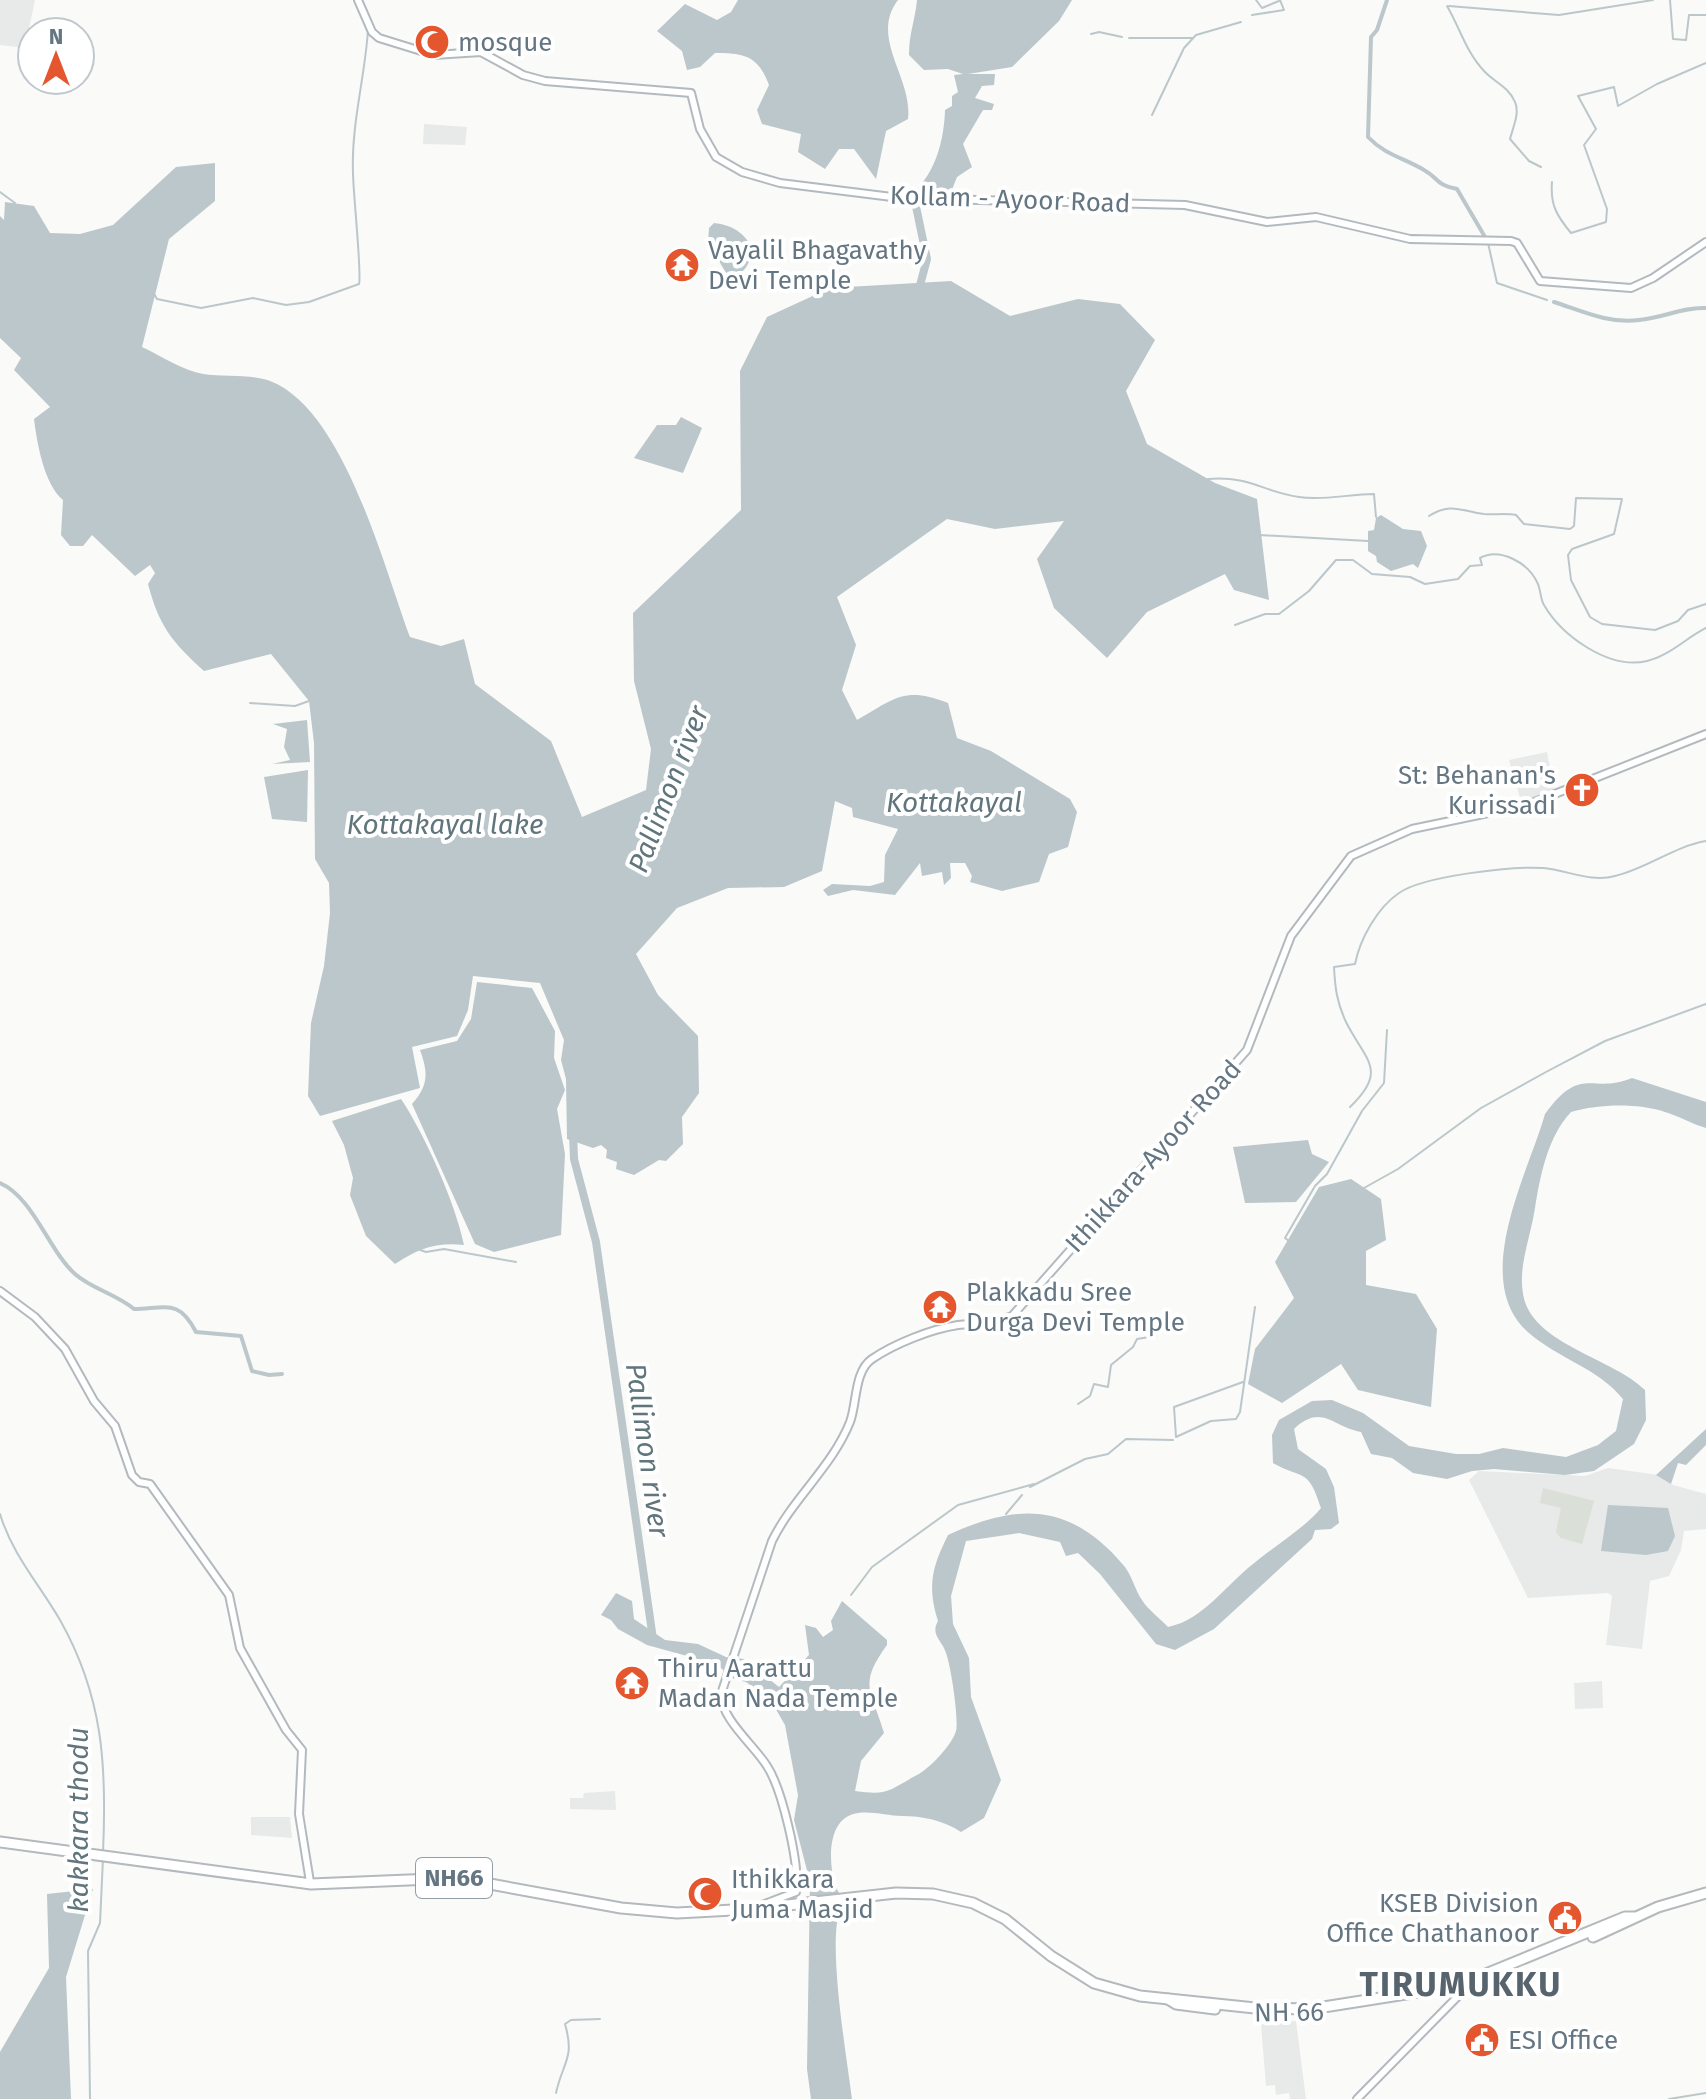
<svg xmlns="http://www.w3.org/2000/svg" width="1706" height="2099" font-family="'Fira Sans',sans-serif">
	<rect width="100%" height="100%" fill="#fafaf8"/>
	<!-- built -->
	<g fill="#e8e9e9">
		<polygon points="0,0 35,0 25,48 0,45"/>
		<polygon points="424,124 467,127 465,145 423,144"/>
		<polygon points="1547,752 1554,791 1522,804 1509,760"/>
		<polygon points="1608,1468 1659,1475 1673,1485 1706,1494 1706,1529 1684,1531 1681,1550 1669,1576 1650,1581 1642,1649 1606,1645 1612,1596 1608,1593 1528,1598 1469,1480 1479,1471 1585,1476"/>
		<polygon points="1602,1681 1603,1708 1575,1709 1574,1683"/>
		<polygon points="615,1791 616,1810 570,1809 570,1798 583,1798 584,1793"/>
		<polygon points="251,1817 290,1817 292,1838 251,1835"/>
		<polygon points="1296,2021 1306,2099 1290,2099 1289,2093 1276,2095 1275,2085 1266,2086 1261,2024"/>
	</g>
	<!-- green -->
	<polygon fill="#dadfd7" points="1543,1488 1594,1501 1582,1544 1561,1538 1556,1532 1561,1508 1540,1503"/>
	<!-- water -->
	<g fill="#bbc7cb">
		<path d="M 738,0 L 898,0 C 869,38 913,78 908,119 L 886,131 L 876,179 L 854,149 L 839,149 L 825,169 L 798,152 L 801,134 L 762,124 L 757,110 L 769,85 C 758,56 745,53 715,53 L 700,67 L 687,70 L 682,51 L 657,31 L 685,4 L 717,20 L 731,12 Z"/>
		<path d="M 917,0 L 1072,0 L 1059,21 L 1012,67 L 968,74 L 995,74 L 994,85 L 982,86 L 975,98 L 994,104 L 992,110 L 983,110 L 963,144 L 972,167 L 957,177 L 951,192 L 913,193 C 936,172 944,140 945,110 L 952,106 L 952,96 L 958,92 L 954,75 L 963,74 L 948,69 L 924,70 L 909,55 C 909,33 915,21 917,0 Z"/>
		<path d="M 215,163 L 215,201 L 169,239 L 142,347 C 161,356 184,371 203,374 C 224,377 251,374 270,381 C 344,409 384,568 410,637 L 441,646 L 464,639 L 475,684 L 551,741 L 582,817 L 646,790 L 651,749 L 634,681 L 633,613 L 741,510 L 740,371 L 767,317 L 830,288 L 951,281 L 1010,316 L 1078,299 L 1120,304 L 1155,340 L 1126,391 L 1147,444 L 1215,483 L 1257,499 L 1269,600 L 1234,590 L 1225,574 L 1147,612 L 1107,658 L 1054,608 L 1037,559 L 1064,521 L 995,529 L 947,519 L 837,597 L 856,645 L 842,690 L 857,720 C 895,698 905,686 948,703 L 957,738 L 991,751 L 1070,799 L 1077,812 L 1068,847 L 1049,854 L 1039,882 L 1002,891 L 970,882 L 972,876 L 965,863 L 950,863 L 951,878 L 944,885 L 942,872 L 922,876 L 920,863 L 895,895 L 853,890 L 828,896 L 823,890 L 832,884 L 870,886 L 884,882 L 885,855 L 898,829 L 853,817 L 852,808 L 835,801 L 822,871 L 784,887 L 728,888 L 677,908 L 636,954 L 658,995 L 698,1036 L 699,1093 L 682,1117 L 683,1144 L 666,1161 L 659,1160 L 634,1175 L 616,1169 L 617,1162 L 606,1158 L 607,1150 L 601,1145 L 593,1148 L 567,1139 L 566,1079 L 561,1060 L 564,1040 L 540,983 L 473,976 L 468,1010 L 457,1036 L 412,1047 L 420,1088 L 320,1116 L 308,1096 L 311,1023 L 324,966 L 330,913 L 329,883 L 315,859 L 314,743 L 309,701 L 271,654 L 204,671 C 172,642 159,626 148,584 L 155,573 L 150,565 L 135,576 L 92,535 L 83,546 L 70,546 L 61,535 L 63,500 C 44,484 37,443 34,419 L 50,407 L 14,370 L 21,358 L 0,338 L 0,216 L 4,220 L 5,202 L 34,206 L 50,233 L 80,234 L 113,225 L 176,167 Z"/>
		<path d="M 714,223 C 740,225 765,248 742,272 L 726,273 L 708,242 L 709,228 Z"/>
		<polygon points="681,417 702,428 683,473 634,458 657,425 676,425"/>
		<polygon points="1381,515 1403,529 1421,531 1427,546 1418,568 1413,564 1391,571 1377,562 1376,556 1368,551 1368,531 1374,530 1376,518"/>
		<polygon points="307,720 310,762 272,764 290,760 284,747 287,729 273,724"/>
		<polygon points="308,770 307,822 272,819 264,777"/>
		<path d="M 477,982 L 532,988 L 555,1031 L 554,1058 L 565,1090 L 557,1109 L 565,1154 L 561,1235 L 494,1252 L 475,1244 L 412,1104 C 429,1085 428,1072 420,1050 L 457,1041 L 471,1019 Z"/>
		<path d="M 1632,1078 L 1706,1102 L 1706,1128 C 1692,1124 1679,1116 1665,1112 C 1637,1103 1599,1104 1571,1112 C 1548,1136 1540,1176 1535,1208 C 1531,1236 1518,1265 1523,1294 C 1531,1344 1613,1358 1645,1390 L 1646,1420 L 1634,1444 L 1594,1471 L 1565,1475 L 1494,1469 L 1472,1471 L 1447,1479 L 1413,1473 L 1392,1458 L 1371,1454 L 1361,1432 C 1332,1427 1322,1403 1294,1429 L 1298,1449 L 1326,1469 L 1334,1487 L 1339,1523 L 1331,1529 L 1315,1530 L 1312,1539 L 1214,1629 L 1175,1650 L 1156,1644 L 1100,1574 L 1078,1553 L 1066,1556 L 1060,1542 L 1019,1533 L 966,1541 L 951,1596 L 953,1624 L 969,1658 L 971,1697 L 1001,1780 L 984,1818 L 961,1832 C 943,1820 922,1816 902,1816 C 888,1816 873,1811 858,1813 C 826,1817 828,1864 836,1887 C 838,1892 842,1896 844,1903 C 823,1925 848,2063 852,2099 L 811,2099 L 807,2069 L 810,1882 L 794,1820 L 798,1795 L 785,1725 L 770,1699 L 746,1682 L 734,1679 L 716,1664 L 647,1645 L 618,1629 L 611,1620 L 601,1615 L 616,1593 L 632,1601 L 634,1619 L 665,1640 L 698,1644 L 726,1657 L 744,1659 L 779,1687 L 809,1655 L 805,1625 L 816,1628 L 823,1637 L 833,1630 L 831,1621 L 842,1601 L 887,1640 L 887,1645 C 857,1686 872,1691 884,1733 L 861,1761 L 855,1791 C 889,1796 889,1790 917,1775 C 929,1769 952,1745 956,1731 C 959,1720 951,1666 946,1653 C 942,1640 930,1635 938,1621 C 927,1586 932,1567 948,1535 C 1019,1502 1072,1503 1125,1567 C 1133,1578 1135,1590 1142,1600 C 1148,1610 1160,1618 1168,1627 C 1203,1620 1226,1585 1253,1564 C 1273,1547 1306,1527 1321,1508 C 1308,1466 1302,1480 1273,1463 L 1272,1435 L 1279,1420 L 1312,1401 L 1332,1400 L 1363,1413 L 1409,1446 L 1456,1454 L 1479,1454 L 1503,1448 L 1566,1457 L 1598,1445 L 1616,1431 L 1623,1399 C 1598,1368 1559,1359 1529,1333 C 1469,1281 1528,1174 1545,1114 C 1582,1063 1592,1095 1632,1078 Z"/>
		<path d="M 401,1099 C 425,1135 455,1202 464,1245 C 436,1242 418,1249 395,1264 L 366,1236 L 350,1195 L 353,1178 L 344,1145 L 332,1121 Z"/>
		<polygon points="1308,1140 1312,1154 1329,1162 1296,1202 1245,1203 1233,1147"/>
		<polygon points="1351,1179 1381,1199 1386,1240 1366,1251 1366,1285 1416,1294 1437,1329 1431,1407 1358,1390 1341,1364 1282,1403 1248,1384 1255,1349 1294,1298 1275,1262 1319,1187"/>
		<polygon points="1706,1429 1706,1445 1686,1465 1678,1463 1671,1484 1656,1475"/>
		<polygon points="1608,1505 1668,1508 1675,1536 1668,1551 1646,1555 1601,1551"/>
		<polygon points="93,1889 66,1977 71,2099 0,2099 0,2052 49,1968 47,1894"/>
	</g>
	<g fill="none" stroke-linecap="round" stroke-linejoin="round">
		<!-- stream -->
		<g stroke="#bbc7cb" stroke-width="2">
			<polyline points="354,0 364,21"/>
			<polyline points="1256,0 1262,8 1279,1"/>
			<polyline points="1670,0 1673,39 1686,40 1689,15 1706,15"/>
			<path d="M 1447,6 C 1460,28 1466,52 1484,71 C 1494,82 1509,87 1515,102 C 1520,113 1513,127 1510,139 L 1529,161 L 1541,167"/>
			<polyline points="1449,6 1559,15 1653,0"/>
			<polyline points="1252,15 1284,10 1280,0"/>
			<polyline points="1091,34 1099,32 1122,37"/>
			<polyline points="1129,38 1192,38"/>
			<polyline points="1152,115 1184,48 1196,35 1241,22"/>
			<path d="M 1552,182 C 1550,205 1557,216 1571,233 L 1606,222 L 1607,209 L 1584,145 L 1596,129 L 1578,96 L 1614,87 L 1618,106 L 1657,84 L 1706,63"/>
			<polyline points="0,192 15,203"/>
			<polyline points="1488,243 1497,283 1547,300"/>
			<path d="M 153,292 L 157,299 L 201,308 L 253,298 L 286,305 L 309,302 L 359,284 C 362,275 353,191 353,173 C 351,125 365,77 368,30"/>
			<path d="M 1208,479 C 1252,476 1260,491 1299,497 C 1323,501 1349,494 1374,494 L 1376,517"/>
			<path d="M 1429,516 C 1451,502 1461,511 1484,514 C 1495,515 1505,513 1516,515 L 1524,524 L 1570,529 L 1574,526 L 1576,498 L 1622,499 L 1614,534 L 1572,549 L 1568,555 L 1571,580 L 1590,617 L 1602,624 L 1655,630 L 1678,621 L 1688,610 L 1706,604"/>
			<polyline points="1259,535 1368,541"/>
			<path d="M 1235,625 L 1265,614 L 1279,614 L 1309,591 L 1336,560 L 1353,560 L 1372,574 L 1410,577 L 1425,584 L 1458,579 L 1470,566 L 1482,565 L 1480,558 C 1500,547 1528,563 1537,582 C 1541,589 1540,599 1544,605 C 1562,636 1609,670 1647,661 C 1669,656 1686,638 1706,628"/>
			<polyline points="250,703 295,706 309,701"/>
			<path d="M 1350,1107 C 1389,1070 1365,1060 1346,1022 C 1337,1003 1335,988 1334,967 L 1355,964 C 1360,939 1377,908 1399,893 C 1423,876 1512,866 1543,868 C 1567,870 1591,883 1615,876 C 1646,869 1675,846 1706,841"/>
			<polyline points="1364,1188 1398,1169 1481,1108 1546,1072 1605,1041 1706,1004"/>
			<polyline points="1289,1241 1285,1238 1315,1186 1327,1174 1362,1111 1384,1083 1387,1030"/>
			<polyline points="415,1248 426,1252 444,1249 516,1262"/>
			<polyline points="1243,1382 1174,1407 1176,1437 1211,1421 1236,1419 1240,1412 1255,1307"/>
			<polyline points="1078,1404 1090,1396 1094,1384 1108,1387 1111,1365 1133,1347 1137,1339 1156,1336"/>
			<polyline points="1030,1487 1085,1459 1108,1454 1126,1439 1173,1440"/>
			<path d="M 0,1514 C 12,1554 39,1584 60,1620 C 103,1696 107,1766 103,1852"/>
			<polyline points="1006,1514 1022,1495"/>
			<polyline points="851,1595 872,1567 958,1505 1034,1484"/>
			<path d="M 556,2093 C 563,2061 575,2059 565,2024 L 571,2020 L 600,2019"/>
			<polyline points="90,2099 88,1951 100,1923 103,1858"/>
			<polyline points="1669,2099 1706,2093"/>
		</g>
		<!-- canal -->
		<g stroke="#bbc7cb" stroke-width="4">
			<path d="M 1387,0 L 1377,30 L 1371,37 L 1368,137 C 1385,155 1404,158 1424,170 C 1440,179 1434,184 1457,189 L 1485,237"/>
			<path d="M 1554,302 C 1582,311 1608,324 1639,320 C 1663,318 1682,307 1706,308"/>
			<path d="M 0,1183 C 33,1197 49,1251 75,1274 C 92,1289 116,1294 134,1309 C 167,1308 179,1299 196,1332 L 241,1336 L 252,1371 L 269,1375 L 282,1374"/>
		</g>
		<!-- river -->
		<g stroke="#bbc7cb" stroke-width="8">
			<polyline points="919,289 927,259 914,197 926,187"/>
			<polyline points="573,1132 574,1159 596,1242 653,1639"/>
		</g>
		<defs>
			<g id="secondary">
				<polyline points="358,0 372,32 379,38 434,55 481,52 523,75 545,81 691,93 700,129 716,157 742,172 780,183 900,198 1185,205 1267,222 1316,217 1410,239 1511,241 1517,243 1540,281 1631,288 1653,278 1706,242"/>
				<polyline points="0,1291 35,1317 65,1349 94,1401 115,1426 132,1475 139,1482 150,1484 229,1595 240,1648 286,1730 302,1750 299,1814 310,1882"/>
				<path d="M 762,1905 L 796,1892 C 800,1864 782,1789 767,1766 C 754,1745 721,1719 721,1694 L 772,1541 C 793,1498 832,1467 850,1422 C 857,1404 854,1371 872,1359 C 894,1344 931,1329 958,1325 C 977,1323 993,1324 1012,1316 L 1247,1050 L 1291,936 L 1351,856 L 1412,829 L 1527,805 L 1706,734"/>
				<polyline points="1357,2099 1468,1986"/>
			</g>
			<g id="highway">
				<polyline points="0,1842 311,1884 457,1878 621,1908 677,1913 752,1909 896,1893 933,1894 973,1903 1005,1919 1051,1956 1094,1983 1140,1996 1255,2008 1311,2009 1431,1990 1481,1976 1625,1917 1634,1917"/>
				<polyline points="1593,1937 1658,1907 1706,1893"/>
				<polyline points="1168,1999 1176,2004 1215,2009"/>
			</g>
		</defs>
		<!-- secondary casing -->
		<use href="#secondary" stroke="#b3babf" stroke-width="10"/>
		<!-- highway casing -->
		<use href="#highway" stroke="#b4b9bd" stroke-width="13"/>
		<!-- secondary -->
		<use href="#secondary" stroke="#fff" stroke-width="6"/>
		<!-- highway -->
		<use href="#highway" stroke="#fff" stroke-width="9"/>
	</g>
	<!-- icons -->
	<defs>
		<symbol id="mosque-disc" viewBox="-11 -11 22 22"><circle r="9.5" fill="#e4572e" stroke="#fff"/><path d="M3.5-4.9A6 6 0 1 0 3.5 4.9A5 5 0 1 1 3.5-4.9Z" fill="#fff"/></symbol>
		<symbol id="temple-disc" viewBox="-11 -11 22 22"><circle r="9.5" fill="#e4572e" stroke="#fff"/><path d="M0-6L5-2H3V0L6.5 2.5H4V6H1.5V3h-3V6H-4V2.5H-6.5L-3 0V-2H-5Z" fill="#fff"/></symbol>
		<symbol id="church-disc" viewBox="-11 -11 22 22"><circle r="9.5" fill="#e4572e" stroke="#fff"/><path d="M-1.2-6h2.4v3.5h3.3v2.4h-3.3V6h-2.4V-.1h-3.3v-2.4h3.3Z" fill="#fff"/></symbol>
		<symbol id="civic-disc" viewBox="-11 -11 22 22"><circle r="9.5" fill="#e4572e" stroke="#fff"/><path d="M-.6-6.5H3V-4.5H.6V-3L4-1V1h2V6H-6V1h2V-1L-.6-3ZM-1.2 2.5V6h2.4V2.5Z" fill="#fff"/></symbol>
	</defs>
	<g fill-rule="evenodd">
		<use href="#mosque-disc" x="412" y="22" width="40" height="40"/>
		<use href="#temple-disc" x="662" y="245" width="40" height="40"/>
		<use href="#church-disc" x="1562" y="770" width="40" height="40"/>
		<use href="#temple-disc" x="920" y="1287" width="40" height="40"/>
		<use href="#temple-disc" x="612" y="1663" width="40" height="40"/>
		<use href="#mosque-disc" x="685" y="1874" width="40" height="40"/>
		<use href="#civic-disc" x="1545" y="1898" width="40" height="40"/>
		<use href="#civic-disc" x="1462" y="2020" width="40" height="40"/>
	</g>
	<g text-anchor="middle" stroke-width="8" stroke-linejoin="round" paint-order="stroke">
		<!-- shield labels -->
		<rect fill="#fff" stroke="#939fa8" stroke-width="2" x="416" y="1858" width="76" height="40" rx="6"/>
		<g font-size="24" font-weight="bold" fill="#657683">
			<text x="454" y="1886">NH66</text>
		</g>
		<!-- poi labels -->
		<g font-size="26" fill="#657683" stroke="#fff" text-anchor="start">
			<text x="458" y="51">mosque</text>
			<text x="708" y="259">Vayalil Bhagavathy<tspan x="708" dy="30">Devi Temple</tspan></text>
			<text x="1556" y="784" text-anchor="end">St: Behanan's<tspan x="1556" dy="30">Kurissadi</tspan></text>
			<text x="966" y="1301">Plakkadu Sree<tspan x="966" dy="30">Durga Devi Temple</tspan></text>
			<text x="658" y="1677">Thiru Aarattu<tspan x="658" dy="30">Madan Nada Temple</tspan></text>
			<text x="731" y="1888">Ithikkara<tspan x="731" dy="30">Juma Masjid</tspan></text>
			<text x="1539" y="1912" text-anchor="end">KSEB Division<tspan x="1539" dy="30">Office Chathanoor</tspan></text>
			<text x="1508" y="2049">ESI Office</text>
		</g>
		<!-- street labels -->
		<g font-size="26" fill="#657683" stroke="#fff">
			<text transform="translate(1010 199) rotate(2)" y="9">Kollam - Ayoor Road</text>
			<text transform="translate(1153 1156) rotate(-48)" y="9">Ithikkara-Ayoor Road</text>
			<text transform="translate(1289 2012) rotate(-1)" y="9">NH 66</text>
		</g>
		<!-- water labels -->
		<g font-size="28" font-style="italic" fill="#60757c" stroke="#fff">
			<text transform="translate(668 789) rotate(-69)" y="10">Pallimon river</text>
			<text x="954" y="812">Kottakayal</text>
			<text x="445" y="834">Kottakayal lake</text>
			<text transform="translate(648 1450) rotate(82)" y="10">Pallimon river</text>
			<text transform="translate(78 1820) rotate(-90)" y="10">kakkara thodu</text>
		</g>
		<!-- district labels -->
		<g font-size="34" font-weight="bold" letter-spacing="2" fill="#57646e" stroke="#fff">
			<text x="1461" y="1996">TIRUMUKKU</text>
		</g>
	</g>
	<!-- north arrow -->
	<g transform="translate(56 56)"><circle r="38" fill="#ffffff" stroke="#c1c8cd" stroke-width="2"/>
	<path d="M0-6L14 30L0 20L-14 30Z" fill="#e4572e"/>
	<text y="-12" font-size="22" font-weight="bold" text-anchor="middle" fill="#657683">N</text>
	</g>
</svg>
